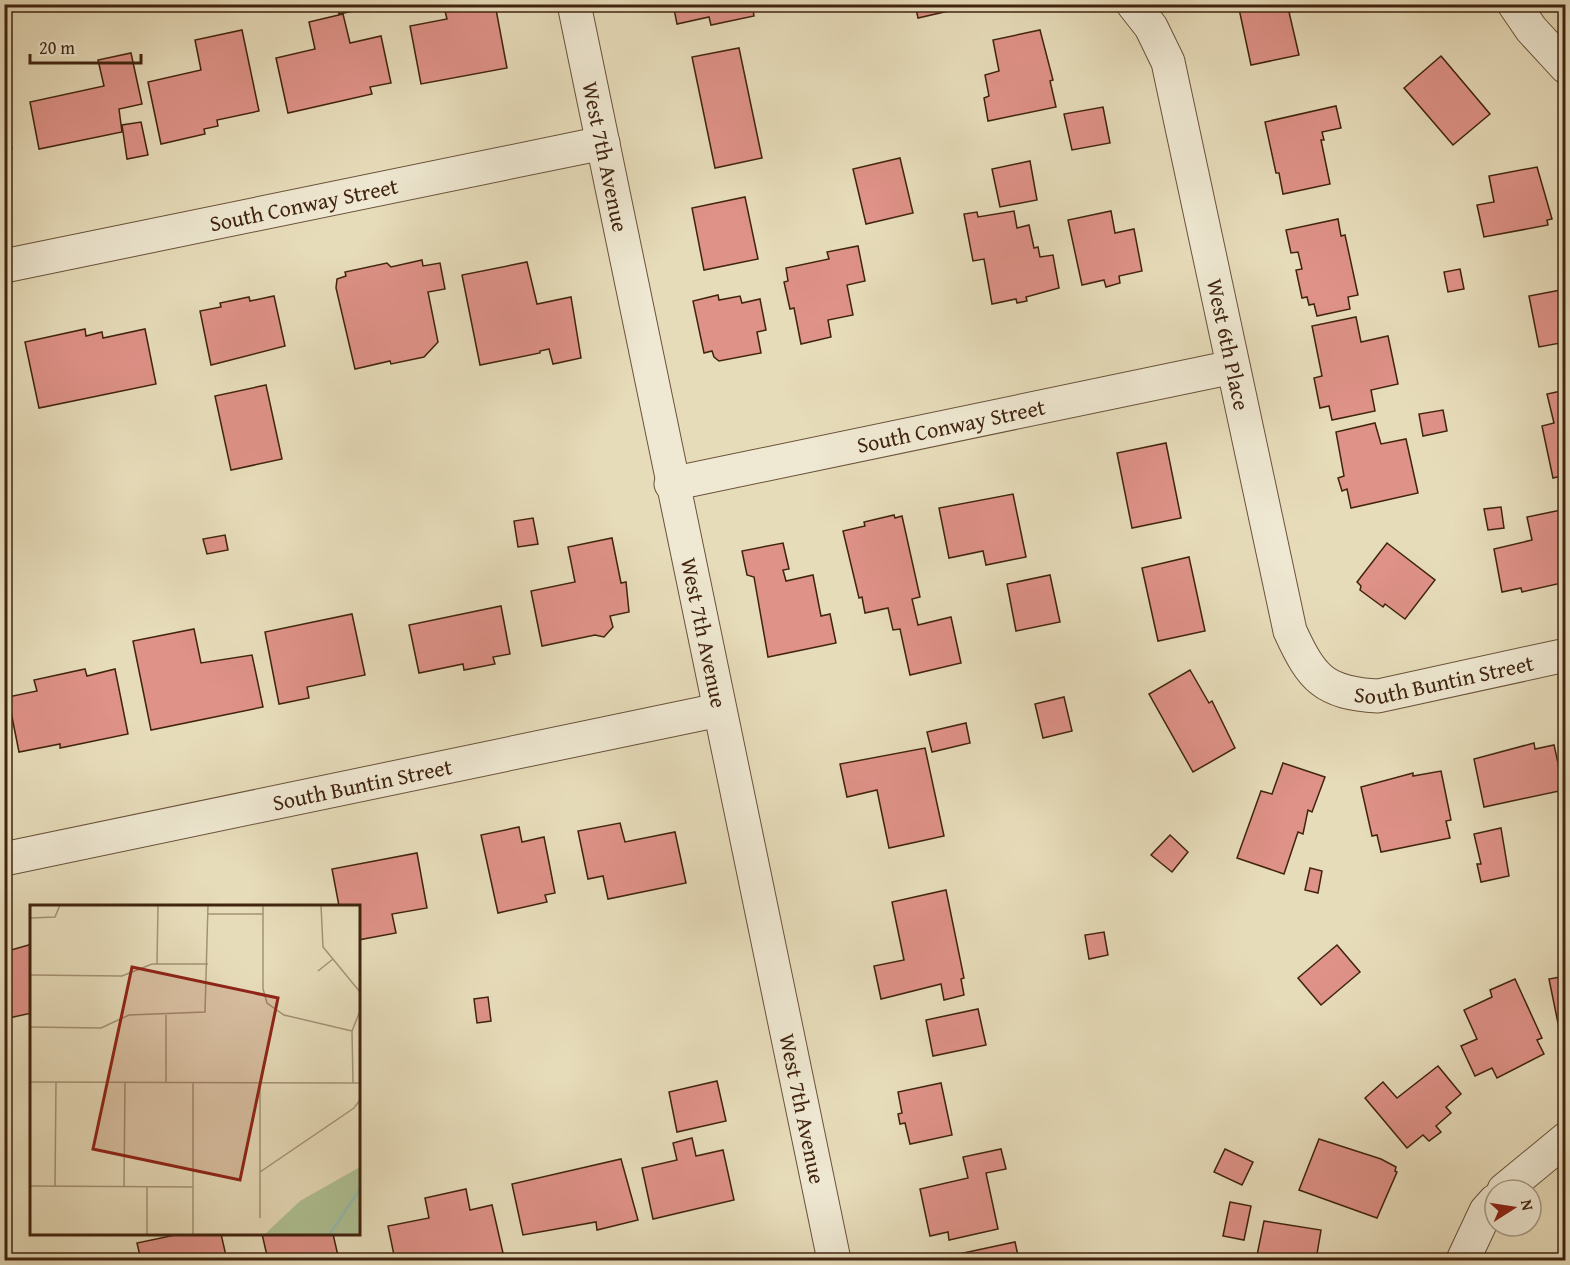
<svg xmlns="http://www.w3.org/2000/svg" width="1570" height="1265" font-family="'Gentium Book Plus',serif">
	<rect width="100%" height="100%" fill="#e7dcba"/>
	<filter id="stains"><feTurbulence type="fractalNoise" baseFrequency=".00333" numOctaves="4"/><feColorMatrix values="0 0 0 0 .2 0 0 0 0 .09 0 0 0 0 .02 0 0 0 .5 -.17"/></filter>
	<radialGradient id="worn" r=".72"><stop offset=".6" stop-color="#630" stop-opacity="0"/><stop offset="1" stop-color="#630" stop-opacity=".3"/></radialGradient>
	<!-- building -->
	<g fill="#df9288" stroke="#40240f" stroke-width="1.5">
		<polygon points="337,4 385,4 339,14"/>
		<polygon points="483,4 495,4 507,68 421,84 410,26 447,19 445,11"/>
		<polygon points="673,4 752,4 754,16 711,25 709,17 677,24"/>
		<polygon points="915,4 979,4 918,18"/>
		<polygon points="1238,4 1303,4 1304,9 1289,12 1299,55 1251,65"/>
		<polygon points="343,14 350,43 381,36 391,83 370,87 372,94 288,113 276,58 315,49 309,22"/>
		<polygon points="242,30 259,111 217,120 218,126 204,129 205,134 161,144 148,82 201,70 195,40"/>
		<polygon points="1040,30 1053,80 1050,81 1056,107 988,121 984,98 989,96 985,75 999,71 993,40"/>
		<polygon points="739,48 762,158 715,168 692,57"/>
		<polygon points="131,53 142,104 119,109 122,132 39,149 30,102 104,86 98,60"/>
		<polygon points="1441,56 1490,114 1453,145 1404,88"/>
		<polygon points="1336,106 1341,128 1322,132 1324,140 1321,140 1330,184 1283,194 1279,173 1276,173 1265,122"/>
		<polygon points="1103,107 1110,143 1072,150 1064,114"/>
		<polygon points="4,111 12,149 4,151"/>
		<polygon points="141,122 148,155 127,159 122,125"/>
		<polygon points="900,158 913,213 866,224 853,169"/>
		<polygon points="1030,161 1037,200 1000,207 992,169"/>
		<polygon points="1537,167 1552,219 1547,220 1548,225 1484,237 1477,205 1494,202 1489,176"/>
		<polygon points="745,197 758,259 704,270 692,208"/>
		<polygon points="1014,211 1017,228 1029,225 1034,248 1038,247 1040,257 1053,255 1059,288 1026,297 1027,301 1017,303 1016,299 992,304 984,259 973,261 964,214 977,212 978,217"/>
		<polygon points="1111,211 1115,233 1134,229 1142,271 1119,276 1120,283 1106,287 1104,280 1082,285 1068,220"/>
		<polygon points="1338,219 1341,236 1345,235 1358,295 1348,297 1350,309 1317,316 1314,304 1309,305 1307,297 1302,298 1296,270 1302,269 1298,252 1291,253 1286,230"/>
		<polygon points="858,246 865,281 847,285 853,315 828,320 831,337 801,344 794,308 790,309 784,282 788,281 786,268 829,259 827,252"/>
		<polygon points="422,260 423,266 440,263 445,289 428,292 438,342 424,357 391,364 390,361 355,369 336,288 337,279 346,276 345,272 387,263 391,267"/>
		<polygon points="527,262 537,304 571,297 581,358 553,364 549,349 540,351 540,353 480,365 462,275"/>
		<polygon points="1460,269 1464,289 1448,292 1444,272"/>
		<polygon points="1566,289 1566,342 1539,347 1529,296"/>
		<polygon points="718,295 719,300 740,296 742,303 760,299 766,330 757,332 761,353 719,361 714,357 712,351 704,353 693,301"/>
		<polygon points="274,296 285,346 211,365 200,311 221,307 220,303 249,297 250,301"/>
		<polygon points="1356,317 1361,342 1388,336 1398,384 1371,390 1375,411 1332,420 1329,406 1320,408 1314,378 1322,376 1312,326"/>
		<polygon points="85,329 86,336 102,332 103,338 145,329 156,384 39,408 25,342"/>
		<polygon points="266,385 282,459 231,470 215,396"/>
		<polygon points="1566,390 1566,475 1553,478 1542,426 1554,423 1547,394"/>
		<polygon points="1443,410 1447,431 1423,436 1419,414"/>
		<polygon points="1375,423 1381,444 1406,439 1418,493 1351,508 1347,489 1342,491 1338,478 1344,476 1336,432"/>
		<polygon points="1166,443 1181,518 1132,528 1117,453"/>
		<polygon points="1013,494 1026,557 986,565 983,551 949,558 939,508"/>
		<polygon points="1501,507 1504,528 1488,530 1484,509"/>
		<polygon points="1566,509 1566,582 1522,592 1521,588 1502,592 1494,549 1532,540 1527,517"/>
		<polygon points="894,515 895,518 902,516 920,597 912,599 918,625 951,617 961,663 910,675 900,629 893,630 888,608 865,613 862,597 859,598 843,531 865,526 864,522"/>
		<polygon points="533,518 538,544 518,547 514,521"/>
		<polygon points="225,535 228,550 207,554 203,539"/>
		<polygon points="612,538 621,583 626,582 629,612 610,616 613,627 604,637 595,635 542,646 531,591 575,582 568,547"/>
		<polygon points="783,543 789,569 783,570 786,581 813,575 821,616 830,614 836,643 768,657 754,577 747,575 742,551"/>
		<polygon points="1387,543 1435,580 1405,619 1385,604 1383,607 1360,590 1361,586 1357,582"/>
		<polygon points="1189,557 1205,631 1158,641 1142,568"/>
		<polygon points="1050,575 1060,622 1016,631 1007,584"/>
		<polygon points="501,606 510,654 493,657 495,664 464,670 463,664 419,673 409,625"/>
		<polygon points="352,614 365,675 307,687 309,698 279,704 265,632"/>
		<polygon points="194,629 201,663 252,655 263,707 151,730 133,641"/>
		<polygon points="85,669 87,676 115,669 128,734 60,748 60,744 19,752 8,697 37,691 34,680"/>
		<polygon points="1190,670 1209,703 1212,701 1235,748 1193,772 1149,694"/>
		<polygon points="1064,697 1072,731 1043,738 1035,704"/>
		<polygon points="966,723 970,743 932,752 927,732"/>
		<polygon points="1534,743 1535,749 1554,745 1564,790 1484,807 1474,759"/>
		<polygon points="925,748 944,836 889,848 877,790 847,797 840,764"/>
		<polygon points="1283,763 1325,777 1312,812 1308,810 1303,834 1298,832 1284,874 1237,858 1261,791 1272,794"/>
		<polygon points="1441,771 1451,820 1446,821 1450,838 1381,852 1377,835 1372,836 1361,787 1413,773 1413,776"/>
		<polygon points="620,823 625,842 675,832 686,883 608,899 603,876 588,879 578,831"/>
		<polygon points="519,827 522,842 544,837 555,893 545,895 547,902 498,913 481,835"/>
		<polygon points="1501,828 1509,876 1481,882 1477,864 1481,864 1474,834"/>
		<polygon points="1170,835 1188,852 1172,872 1151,855"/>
		<polygon points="417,853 427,908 392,914 396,933 358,940 358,906 339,906 332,869"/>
		<polygon points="1310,868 1322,871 1318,893 1305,890"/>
		<polygon points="946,890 964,978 961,979 964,995 944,1000 941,984 881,999 874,966 904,960 892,902"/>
		<polygon points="1104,932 1108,955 1089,959 1085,935"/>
		<polygon points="32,944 32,1013 4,1019 4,952"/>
		<polygon points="1337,945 1360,972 1321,1005 1298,978"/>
		<polygon points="1566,976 1566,1033 1564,1027 1559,1028 1549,979"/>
		<polygon points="1515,979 1542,1038 1537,1040 1544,1054 1497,1078 1492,1068 1475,1076 1461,1046 1477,1039 1464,1010 1492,997 1490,990"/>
		<polygon points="488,997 491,1021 477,1023 474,999"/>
		<polygon points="978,1009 986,1045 933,1056 926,1020"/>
		<polygon points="1438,1066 1461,1094 1446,1107 1451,1113 1436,1126 1441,1132 1429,1141 1423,1135 1407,1148 1365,1098 1383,1082 1397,1098"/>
		<polygon points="717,1081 726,1121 677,1132 669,1092"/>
		<polygon points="941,1083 952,1135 910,1144 905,1123 900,1124 898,1114 902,1113 898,1092"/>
		<polygon points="692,1138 696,1156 723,1150 734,1200 653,1219 642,1168 677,1160 673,1143"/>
		<polygon points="1319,1139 1381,1159 1396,1167 1395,1171 1397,1172 1377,1218 1299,1190"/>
		<polygon points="1001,1149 1006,1169 986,1173 998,1229 949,1240 948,1232 930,1236 920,1189 968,1178 963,1157"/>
		<polygon points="1225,1149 1253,1162 1242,1185 1214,1172"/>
		<polygon points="621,1159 638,1220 597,1230 596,1222 523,1235 512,1184"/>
		<polygon points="466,1189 470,1210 492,1205 503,1253 478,1260 395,1260 388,1226 429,1218 425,1198"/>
		<polygon points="1230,1202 1251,1206 1244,1240 1223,1236"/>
		<polygon points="1264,1221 1321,1230 1317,1254 1358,1260 1256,1260"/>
		<polygon points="180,1234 221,1234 227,1260 119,1260 140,1256 137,1243"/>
		<polygon points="262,1234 333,1234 339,1260 268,1260"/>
		<polygon points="1015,1242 1019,1260 941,1260 940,1258"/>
	</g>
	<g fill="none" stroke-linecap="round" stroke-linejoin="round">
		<defs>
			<g id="minor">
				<path id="s1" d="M 1133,4 L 1151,27 L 1168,62 L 1290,631 C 1312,679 1324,693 1378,696 L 1566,655"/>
				<polyline points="1514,4 1531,29 1566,67"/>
				<path id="s2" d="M 4,266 L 603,143"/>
				<path id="s3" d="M 671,484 L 1233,367"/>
				<path id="s4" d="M 4,859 L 719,710"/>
				<polyline points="1504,1190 1566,1139"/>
				<polyline points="1463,1260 1486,1211 1495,1201"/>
			</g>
			<g id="tertiary">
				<path id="s5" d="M 574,4 L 834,1260"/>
			</g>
		</defs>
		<!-- minor casing -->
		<use href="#minor" stroke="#6a523a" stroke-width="35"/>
		<!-- tertiary casing -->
		<use href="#tertiary" stroke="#6a523a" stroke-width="35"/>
		<!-- minor -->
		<use href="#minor" stroke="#efe8d2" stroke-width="33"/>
		<!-- tertiary -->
		<use href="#tertiary" stroke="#efe8d2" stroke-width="33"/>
	</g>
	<g text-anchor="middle" stroke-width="6" stroke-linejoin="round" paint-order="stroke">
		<!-- street labels -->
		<g font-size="22" fill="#40240f" stroke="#efe8d2">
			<text dy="8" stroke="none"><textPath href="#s5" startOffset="156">West 7th Avenue</textPath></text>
			<text dy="8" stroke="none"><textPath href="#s2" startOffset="306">South Conway Street</textPath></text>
			<text dy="8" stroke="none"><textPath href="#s1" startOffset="357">West 6th Place</textPath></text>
			<text dy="8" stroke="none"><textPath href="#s3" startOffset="286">South Conway Street</textPath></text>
			<text dy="8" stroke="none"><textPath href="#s5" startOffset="642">West 7th Avenue</textPath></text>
			<text dy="8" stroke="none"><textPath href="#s1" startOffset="836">South Buntin Street</textPath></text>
			<text dy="8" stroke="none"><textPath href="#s4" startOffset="366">South Buntin Street</textPath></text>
			<text dy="8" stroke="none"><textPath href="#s5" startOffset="1128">West 7th Avenue</textPath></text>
		</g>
	</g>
	<!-- overview -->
	<g transform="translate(30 905)">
		<rect width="330" height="330" fill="#e7dcba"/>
		<path d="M 330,262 L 330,330 L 234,330 L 270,296 Z" fill="#afc295"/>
		<path fill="none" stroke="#97bcae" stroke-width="3" d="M 299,330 L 330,284"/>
		<path fill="none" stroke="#a49276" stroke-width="1.5" d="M 233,0 L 233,84 L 237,98 L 254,110 L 322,126M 291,0 L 293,42 L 330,87M 178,9 L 233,9M 0,13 L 25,12 L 30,0M 127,59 L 128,0M 288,66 L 303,54M 0,70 L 92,71 L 122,59 L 178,59M 0,122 L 71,123 L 99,110 L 175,107 L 178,0M 0,177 L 330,178M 136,178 L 136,110M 230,178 L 230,313M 323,178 L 322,126 L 330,106M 230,267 L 324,203 L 330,195M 0,281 L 163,282M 25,281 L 26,177M 94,281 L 95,177M 117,330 L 117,282M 163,330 L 163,178"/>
		<path fill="#8f2418" fill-opacity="0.15" stroke="#8f2418" stroke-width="3" d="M 102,62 L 248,93 L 210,275 L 63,244 Z"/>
		<rect width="330" height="330" fill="none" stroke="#40240f" stroke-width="3"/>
	</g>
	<!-- margin -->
	<rect width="1570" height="1265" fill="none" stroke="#e7dcba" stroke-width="24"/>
	<rect x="6" y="6" width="1558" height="1253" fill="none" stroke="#40240f" stroke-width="3"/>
	<rect x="12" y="12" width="1546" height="1241" fill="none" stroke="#40240f" stroke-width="1.5"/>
	<!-- north arrow -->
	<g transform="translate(1513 1208) rotate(78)"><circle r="28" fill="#efe8d2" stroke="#a99a84" stroke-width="1.5"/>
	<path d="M0-4.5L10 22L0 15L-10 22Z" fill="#8f2418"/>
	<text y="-9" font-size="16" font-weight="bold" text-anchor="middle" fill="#40240f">N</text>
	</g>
	<!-- scale -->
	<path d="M30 54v9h111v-9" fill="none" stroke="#40240f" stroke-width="3"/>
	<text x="39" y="54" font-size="18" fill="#40240f" stroke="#efe8d2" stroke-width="4.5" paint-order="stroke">20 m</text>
	<rect width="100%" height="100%" filter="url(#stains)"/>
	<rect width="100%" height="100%" fill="url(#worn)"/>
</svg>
